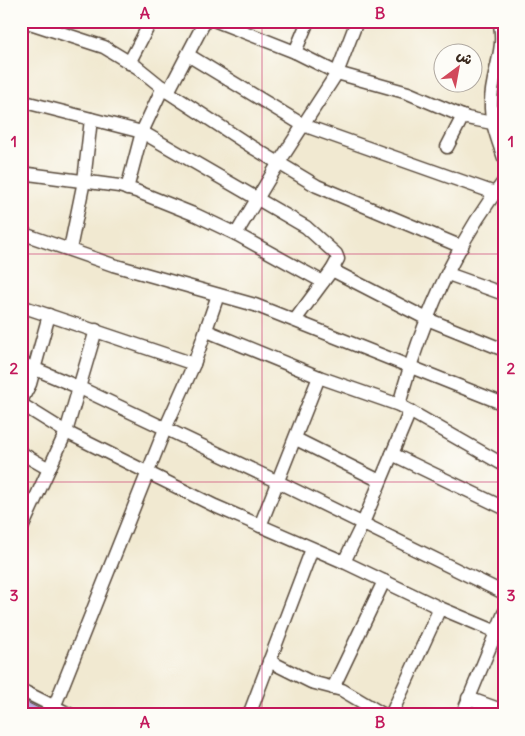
<svg xmlns="http://www.w3.org/2000/svg" width="525" height="736" font-family="Delius,'Playpen Sans Arabic',sans-serif">
	<rect width="100%" height="100%" fill="#fdfcf7"/>
	<filter id="ink" filterUnits="userSpaceOnUse"><feTurbulence type="fractalNoise" baseFrequency=".02" numOctaves="2"/><feDisplacementMap in="SourceGraphic" scale="10" xChannelSelector="R" yChannelSelector="G"/><feConvolveMatrix kernelMatrix="1 2 1 2 8 2 1 2 1" color-interpolation-filters="sRGB"/></filter>
	<filter id="wash" filterUnits="userSpaceOnUse"><feTurbulence type="fractalNoise" baseFrequency=".0096" numOctaves="4" result="noise"/><feDisplacementMap in="SourceGraphic" scale="20" xChannelSelector="R" yChannelSelector="G"/><feGaussianBlur stdDeviation="1.12" result="paint"/><feColorMatrix in="noise" values="0 0 0 0 0 0 0 0 0 0 0 0 0 0 0 0 0 1.4 0 .05"/><feComposite in="paint" operator="in"/></filter>
	<g filter="url(#wash)">
		<rect width="100%" height="100%" fill="#f1e9d1"/>
		<g id="blocks">
			<!-- building -->
			<polygon fill="#b8a5dd" points="21,699 44,711 43,715 32,715 21,709"/>
		</g>
	</g>
	<g filter="url(#ink)">
		<use href="#blocks" fill-opacity="0" stroke="#564739" stroke-width="1"/>
		<g fill="none" stroke-linecap="round" stroke-linejoin="round">
			<defs>
				<g id="minor">
					<polyline points="24,21 104,47 137,67 168,92 252,147 317,186 462,247"/>
					<polyline points="216,21 295,52 337,73 408,93 467,118 492,123"/>
					<path d="M 499,21 C 507,48 491,75 491,102 C 490,121 498,140 504,158"/>
					<polyline points="295,52 308,21"/>
					<polyline points="188,55 303,125 495,193"/>
					<polyline points="129,63 151,21"/>
					<polyline points="168,92 205,21"/>
					<polyline points="21,101 142,132 306,227 336,254 338,259 332,270"/>
					<polyline points="447,147 463,116"/>
					<polyline points="21,173 119,186 136,191 196,215 236,234 323,282"/>
					<polyline points="127,189 142,132 163,87"/>
					<polyline points="21,233 113,265 255,305 504,404"/>
					<polyline points="236,234 278,164 337,73 357,21"/>
					<polyline points="70,249 84,181 91,119"/>
					<polyline points="448,274 504,294"/>
					<polyline points="21,306 194,364"/>
					<polyline points="295,320 332,270 427,319 504,350"/>
					<polyline points="207,331 319,377 399,405 504,465"/>
					<polyline points="21,363 78,387 278,482 504,593"/>
					<polyline points="21,401 30,384 49,315"/>
					<polyline points="21,404 66,432 215,506 344,562 363,523 410,411"/>
					<path d="M 399,405 C 420,326 453,247 504,181"/>
					<polyline points="296,439 380,481"/>
					<polyline points="21,453 49,469"/>
					<polyline points="392,454 504,508"/>
					<polyline points="260,526 319,377"/>
					<polyline points="21,530 66,432 96,330"/>
					<polyline points="344,562 440,608 504,635"/>
					<polyline points="269,661 311,682 342,690 384,715"/>
					<polyline points="333,688 384,581"/>
					<polyline points="21,690 71,715"/>
					<polyline points="468,698 504,711"/>
					<polyline points="51,715 165,429 194,364 218,295"/>
					<polyline points="249,715 312,549"/>
					<polyline points="391,715 440,608"/>
					<polyline points="462,715 504,613"/>
				</g>
			</defs>
			<!-- minor casing -->
			<use href="#minor" stroke="#564739" stroke-width="15"/>
			<!-- minor -->
			<use href="#minor" stroke="#fff" stroke-width="12"/>
		</g>
	</g>
	<!-- grid -->
	<path fill="none" stroke="#c2185b" stroke-width="1" stroke-opacity="0.55" d="M 262,21 L 262,715M 21,254 L 504,254M 21,482 L 504,482"/>
	<!-- margin -->
	<rect width="525" height="736" fill="none" stroke="#fdfcf7" stroke-width="55"/>
	<!-- north arrow -->
	<g transform="translate(458 68) rotate(32)"><circle r="24" fill="#fdfcf7" stroke="#afa8a0"/>
	<path d="M0-4L9 19L0 12L-9 19Z" fill="#d1495b"/>
	<text y="-8" font-size="14" font-weight="bold" text-anchor="middle" fill="#3b2a1e">ش</text>
	</g>
	<rect x="28" y="28" width="470" height="680" fill="none" stroke="#c2185b" stroke-width="2"/>
	<g font-size="16" text-anchor="middle" font-weight="bold" fill="#c2185b">
		<text x="145" y="19">A</text>
		<text x="380" y="19">B</text>
		<text x="14" y="147">1</text>
		<text x="511" y="147">1</text>
		<text x="14" y="374">2</text>
		<text x="511" y="374">2</text>
		<text x="14" y="601">3</text>
		<text x="511" y="601">3</text>
		<text x="145" y="728">A</text>
		<text x="380" y="728">B</text>
	</g>
</svg>
